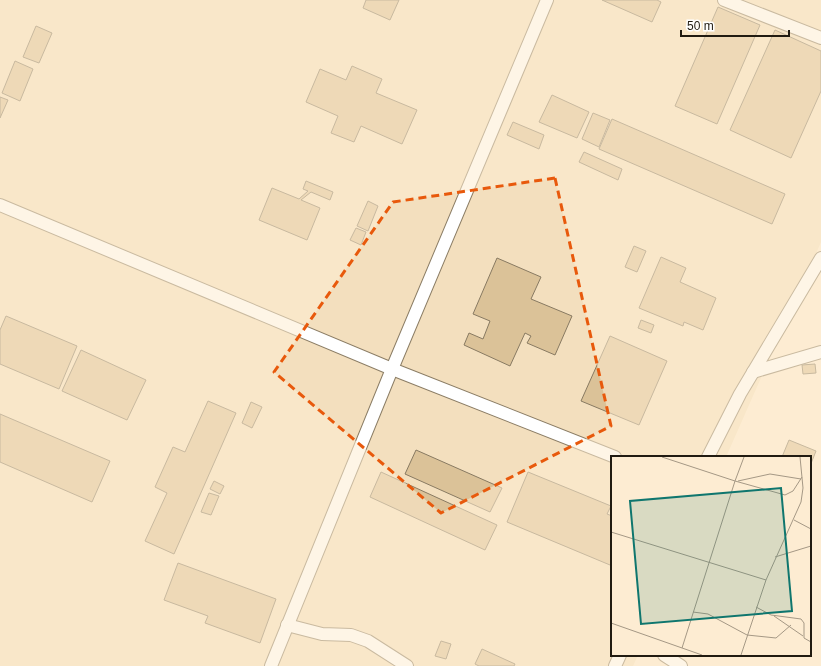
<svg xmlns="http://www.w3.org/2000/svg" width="821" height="666" font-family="Arial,sans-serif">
	<rect width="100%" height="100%" fill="#fdecd2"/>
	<!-- built -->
	<polygon fill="#f3dfbe" points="0,0 821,0 821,242 726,457 612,457 612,655 638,655 633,666 0,666"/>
	<!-- building -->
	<g fill="#dbc298" stroke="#887a62">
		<polygon points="366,0 399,0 390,20 363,8"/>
		<polygon points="602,0 657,0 661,2 652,22"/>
		<polygon points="718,7 760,25 717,124 675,106"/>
		<polygon points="36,26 52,33 39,63 23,57"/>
		<polygon points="775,30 821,51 821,91 791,158 730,130"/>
		<polygon points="15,61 33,69 20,101 2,93"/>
		<polygon points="352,66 382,79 376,93 417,110 402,144 361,126 354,142 331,133 338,116 306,102 320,69 346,80"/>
		<polygon points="552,95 589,112 577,138 539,122"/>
		<polygon points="0,97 8,100 0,118"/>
		<polygon points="593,113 610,120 599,147 582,139"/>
		<polygon points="612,119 785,194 772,224 599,149"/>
		<polygon points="513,122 544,135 539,149 507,135"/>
		<polygon points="584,152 622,169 618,180 579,162"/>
		<polygon points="306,181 333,192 330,200 311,192 301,200 320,208 307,240 259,220 272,188 299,199 308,191 303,189"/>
		<polygon points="368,201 378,206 368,231 357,226"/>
		<polygon points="356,228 366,232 361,245 350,240"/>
		<polygon points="634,246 646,251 637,272 625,267"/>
		<polygon points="661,257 686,268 680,282 716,298 703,330 684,322 683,326 639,308"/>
		<polygon points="497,258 541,277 531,299 572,316 555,355 527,343 531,336 525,333 510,366 464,345 469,333 483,339 490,321 473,314"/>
		<polygon points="6,316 77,346 59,389 0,364 0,330"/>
		<polygon points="641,320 654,325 651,333 638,328"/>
		<polygon points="610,336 667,361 639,425 581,401"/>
		<polygon points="81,350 146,380 127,420 62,391"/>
		<polygon points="815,364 816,373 803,374 802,365"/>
		<polygon points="208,401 236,413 174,554 145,541 167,493 155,487 173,447 185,452"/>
		<polygon points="251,402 262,407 252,428 242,423"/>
		<polygon points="0,414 110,461 92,502 0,462"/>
		<polygon points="789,440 816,451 810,466 810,457 782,457"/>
		<polygon points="416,450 502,488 490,512 405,474"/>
		<polygon points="381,472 497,525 485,550 370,497"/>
		<polygon points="528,472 611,506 607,514 612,516 612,561 610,565 507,522"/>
		<polygon points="214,481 224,486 220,494 210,489"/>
		<polygon points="209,493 219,496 211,515 201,512"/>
		<polygon points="178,563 276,599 260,643 205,623 208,616 164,600"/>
		<polygon points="441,641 451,644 446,659 435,656"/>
		<polygon points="482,649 515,664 514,666 479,666 475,664"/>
	</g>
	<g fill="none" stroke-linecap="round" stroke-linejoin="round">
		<defs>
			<g id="street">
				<polyline points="724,0 821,38"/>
				<polyline points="0,205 392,369 615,457"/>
				<polyline points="753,372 821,352"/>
				<polyline points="708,457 740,394 821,258"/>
				<polyline points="287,625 322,634 351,635 368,641 407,666"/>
				<polyline points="664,655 681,666"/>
				<polyline points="271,666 392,369 547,0"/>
				<polyline points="615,666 620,655"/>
			</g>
		</defs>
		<!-- street casing -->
		<use href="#street" stroke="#8b7d65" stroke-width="14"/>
		<!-- street -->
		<use href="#street" stroke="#fff" stroke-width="12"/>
	</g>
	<!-- marked area -->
	<path d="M0 0H821V666H0ZM 555,178 L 611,426 L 441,513 L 274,372 L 393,202 Z" fill="#fdecd2" fill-opacity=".55" fill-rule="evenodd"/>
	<path fill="none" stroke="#e8590c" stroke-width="3" stroke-dasharray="8 5" stroke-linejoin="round" d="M 555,178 L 611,426 L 441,513 L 274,372 L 393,202 Z"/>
	<!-- overview -->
	<g transform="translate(611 456)">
		<rect width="200" height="200" fill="#fdecd2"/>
		<path fill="none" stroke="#a59885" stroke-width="1" d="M 51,1 L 124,25 L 71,192M 133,1 L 124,25 L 174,39 L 182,35 L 191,21M 127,25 L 159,18 L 190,23M 183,64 L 200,73M 0,76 L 155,124M 164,101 L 200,90M 145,151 L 160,159 L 190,163 L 193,167 L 193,182 L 200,186M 82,156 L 97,158 L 136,179 L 165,182 L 180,169M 163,160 L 192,180M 0,167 L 91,199M 130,199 L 155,124 L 190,46 L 192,32 L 189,1"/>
		<path fill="#0f766e" fill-opacity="0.15" stroke="#0f766e" stroke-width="2" d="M 170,32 L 181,155 L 30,168 L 19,45 Z"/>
		<rect width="200" height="200" fill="none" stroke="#211b11" stroke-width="2"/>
	</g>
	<!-- scale -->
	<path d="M681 30v6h108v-6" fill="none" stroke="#211b11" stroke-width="2"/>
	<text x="687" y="30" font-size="12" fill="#211b11" stroke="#ffffff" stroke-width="3" paint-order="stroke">50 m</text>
</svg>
